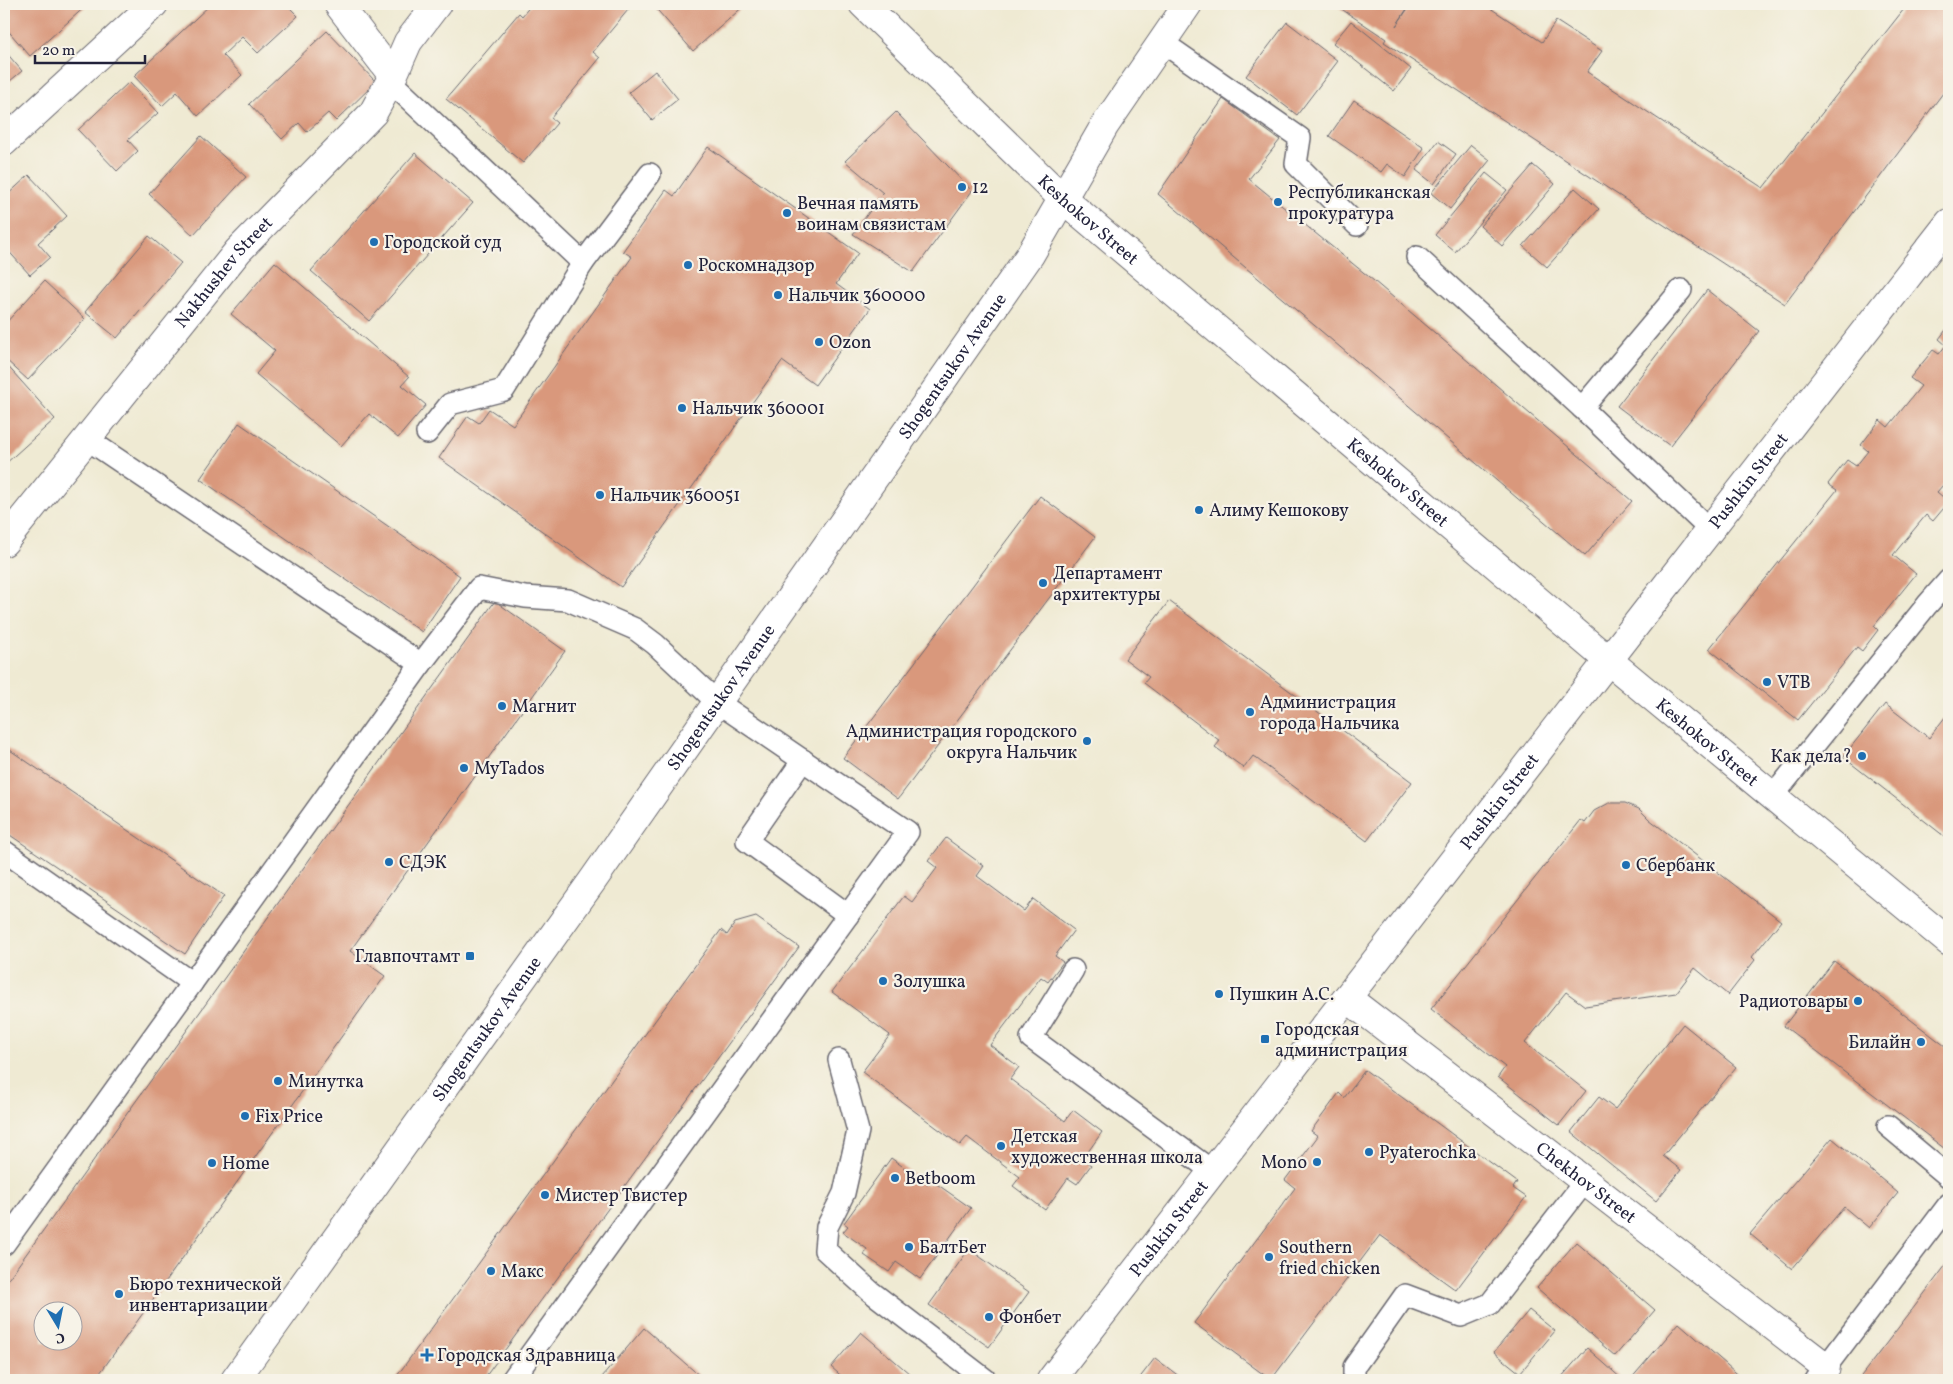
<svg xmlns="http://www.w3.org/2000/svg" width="1953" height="1384" font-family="Vollkorn,serif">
	<rect width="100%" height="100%" fill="#f7f3e8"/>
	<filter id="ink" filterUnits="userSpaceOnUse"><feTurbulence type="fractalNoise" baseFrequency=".02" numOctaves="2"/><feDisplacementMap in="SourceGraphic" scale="10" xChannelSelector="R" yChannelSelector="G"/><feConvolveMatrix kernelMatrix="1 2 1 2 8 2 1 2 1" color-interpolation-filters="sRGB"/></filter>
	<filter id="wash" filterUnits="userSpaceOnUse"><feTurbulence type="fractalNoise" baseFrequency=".0096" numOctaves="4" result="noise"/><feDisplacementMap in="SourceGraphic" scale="20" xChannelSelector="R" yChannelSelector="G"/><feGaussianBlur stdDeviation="1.12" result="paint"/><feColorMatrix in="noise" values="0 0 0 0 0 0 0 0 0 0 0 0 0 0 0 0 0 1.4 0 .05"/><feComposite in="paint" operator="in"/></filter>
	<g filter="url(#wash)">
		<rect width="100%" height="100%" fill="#efead3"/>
		<g id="blocks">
			<!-- building -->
			<g fill="#d9987b" fill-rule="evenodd">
				<polygon points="4,4 88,4 30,56 4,26"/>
				<polygon points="211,4 286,4 298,16 258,53 242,37 223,55 242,75 198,116 177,92 162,106 134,76"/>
				<polygon points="532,4 633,4 593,52 600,58 551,118 557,123 523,163 446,99 519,13 522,16"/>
				<polygon points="652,4 746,4 693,51"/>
				<polygon points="1334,4 1410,4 1396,26 1411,4 1484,4 1542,42 1556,21 1602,51 1587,72 1763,188 1908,4 1949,4 1949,85 1785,304 1384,42 1386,39"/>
				<polygon points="1351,21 1411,69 1394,91 1333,43"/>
				<polygon points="1287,22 1338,61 1297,115 1246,76"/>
				<polygon points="327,31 376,82 336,121 328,113 307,132 299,123 282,139 249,104"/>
				<polygon points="4,50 22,71 4,86"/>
				<polygon points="655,71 678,99 652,120 629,92"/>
				<polygon points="129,82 158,113 128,140 138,151 117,171 78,130"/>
				<polygon points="1223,99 1280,140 1249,179 1374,281 1632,501 1585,556 1327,336 1158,194"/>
				<polygon points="1354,100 1424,148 1405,177 1387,164 1381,172 1329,136"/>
				<polygon points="896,112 972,191 913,272 853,234 883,193 845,161"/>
				<polygon points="201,136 246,177 193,235 149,194"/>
				<polygon points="1438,141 1456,154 1434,184 1416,170"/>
				<polygon points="1471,145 1490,160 1450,209 1431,193"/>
				<polygon points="708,147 858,253 836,284 870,309 815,385 782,361 621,587 439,458 468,416 479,423 489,409 513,425 632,257 623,251 666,190 674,196"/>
				<polygon points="415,153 473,203 369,321 311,271"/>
				<polygon points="1533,165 1555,184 1502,246 1480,226"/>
				<polygon points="1486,173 1507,190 1455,252 1435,235"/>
				<polygon points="29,175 67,216 38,243 50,257 30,275 4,246 4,198"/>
				<polygon points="1575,188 1599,209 1547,267 1523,246"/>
				<polygon points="149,236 181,263 117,338 85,312"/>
				<polygon points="275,262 409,377 402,385 426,405 398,438 369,414 341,446 256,374 275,351 231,314"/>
				<polygon points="44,281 85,319 28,380 4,358 4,325"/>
				<polygon points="1707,290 1759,331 1670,446 1617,406"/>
				<polygon points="1949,326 1949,478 1937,492 1949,502 1933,521 1926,515 1893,555 1916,574 1874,626 1878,630 1862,651 1857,647 1798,720 1709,649 1837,490 1828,484 1847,460 1856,466 1868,451 1861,445 1880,420 1888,427 1921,386 1910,378 1933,350 1939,354 1946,345 1939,339"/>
				<polygon points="4,362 55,419 4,465"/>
				<polygon points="239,423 460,576 422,632 200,479"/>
				<polygon points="1040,496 1095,537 898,799 843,758"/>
				<path d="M 495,601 L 565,651 L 350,951 L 385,976 L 95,1380 L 4,1380 L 4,1285 ZM 42,1312 L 72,1312 L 72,1342 L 42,1342 Z"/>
				<polygon points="1169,601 1412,782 1367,841 1253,756 1244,768 1215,747 1220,741 1144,683 1149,677 1125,659"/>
				<polygon points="1885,704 1929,738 1949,712 1949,840 1843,757"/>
				<polygon points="4,746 224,896 185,954 4,831"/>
				<polygon points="1609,803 1625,803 1639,809 1649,819 1781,921 1752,957 1755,960 1728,995 1695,968 1676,993 1585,1006 1566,992 1525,1043 1586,1091 1559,1125 1498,1077 1505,1067 1431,1009 1581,820 1585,823 1594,811"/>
				<polygon points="946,838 984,866 977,876 1024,911 1033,899 1074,930 1055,956 1063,962 1048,982 1041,977 990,1045 1019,1067 1010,1079 1065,1121 1073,1110 1102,1132 1083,1159 1091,1165 1077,1184 1068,1178 1045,1210 1013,1186 1020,1177 967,1137 960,1145 862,1072 890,1035 832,992 904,896 912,902 937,868 928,861"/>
				<polygon points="756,917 799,947 483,1380 394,1380 721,930 727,935 735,923"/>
				<polygon points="1834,961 1949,1049 1949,1152 1784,1026"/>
				<polygon points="1683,1024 1736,1067 1663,1156 1681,1170 1656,1201 1571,1132 1599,1097 1615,1109"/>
				<polygon points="1365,1070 1517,1182 1513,1188 1526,1197 1456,1290 1380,1235 1271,1380 1194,1323 1295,1188 1285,1180 1318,1136 1311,1131 1339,1093 1344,1098"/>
				<polygon points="1832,1138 1898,1193 1869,1228 1844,1207 1792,1269 1750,1234"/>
				<polygon points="891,1158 928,1185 931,1180 971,1208 920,1279 896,1262 889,1272 864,1255 867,1249 843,1232 848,1226 844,1223"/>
				<polygon points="1576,1242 1655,1310 1615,1356 1537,1288"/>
				<polygon points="969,1249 1029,1292 989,1347 929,1305"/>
				<polygon points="1949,1261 1949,1380 1858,1380 1915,1306"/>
				<polygon points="1529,1310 1555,1331 1520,1373 1494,1352"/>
				<polygon points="1679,1323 1743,1379 1742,1380 1630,1380"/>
				<polygon points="644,1328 700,1376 696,1380 605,1380 602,1377"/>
				<polygon points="861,1332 917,1380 846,1380 831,1367"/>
				<polygon points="1587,1348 1623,1380 1559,1380"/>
				<polygon points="1155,1358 1184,1380 1138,1380"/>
			</g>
		</g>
	</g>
	<g filter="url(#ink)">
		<use href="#blocks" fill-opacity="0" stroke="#6a6870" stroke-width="1"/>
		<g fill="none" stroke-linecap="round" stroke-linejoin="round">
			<defs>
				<g id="service">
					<polyline points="1162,42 1300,138 1296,164 1357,225"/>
					<polyline points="390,81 583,263 650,174"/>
					<polyline points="1417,257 1582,408"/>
					<polyline points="1681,290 1582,408 1710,530"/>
					<polyline points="427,433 450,404 504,390 583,263"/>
					<polyline points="87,439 421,664 479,588 525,597 568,600 635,629 655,644 717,702 908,832 512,1380"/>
					<polyline points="803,760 747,841 848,915"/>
					<polyline points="1773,796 1927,605 1949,580"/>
					<polyline points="4,851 192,983 421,664"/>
					<polyline points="1073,970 1031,1038 1212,1171"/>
					<polyline points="839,1060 858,1131 844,1193 827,1227 825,1250 870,1291 986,1380"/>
					<polyline points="1888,1126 1949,1177"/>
					<polyline points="4,1244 192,983"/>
					<polyline points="1354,1380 1354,1367 1405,1295 1461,1316 1490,1304 1586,1180"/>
					<polyline points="1816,1380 1949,1204"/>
				</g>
				<g id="minor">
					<polyline points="338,4 393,76"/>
					<polyline points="4,142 154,4"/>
					<path id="s1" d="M 4,542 L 238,251 L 373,113 L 393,76 L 408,42 L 437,4"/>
					<path id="s2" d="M 1347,998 L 1826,1367"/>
					<path id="s3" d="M 1051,1380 L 1645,613 L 1949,223"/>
				</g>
				<g id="secondary">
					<path id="s4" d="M 863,4 L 1063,199 L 1608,660 L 1949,942"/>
					<path id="s5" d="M 235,1380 L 593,880 L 1030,255 L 1105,125 L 1188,4"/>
				</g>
			</defs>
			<!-- service casing -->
			<use href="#service" stroke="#6a6870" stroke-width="24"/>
			<!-- minor casing -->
			<use href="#minor" stroke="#6a6870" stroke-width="30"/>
			<!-- secondary casing -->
			<use href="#secondary" stroke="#6a6870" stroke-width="30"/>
			<!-- service -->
			<use href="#service" stroke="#fff" stroke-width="21"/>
			<!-- minor -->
			<use href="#minor" stroke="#fff" stroke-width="28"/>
			<!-- secondary -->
			<use href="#secondary" stroke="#fff" stroke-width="28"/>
		</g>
	</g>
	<!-- markers -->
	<g fill="#1f6fb2" stroke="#f7f3e8" stroke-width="2">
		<circle cx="962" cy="187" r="5"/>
		<circle cx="1278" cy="202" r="5"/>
		<circle cx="787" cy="213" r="5"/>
		<circle cx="374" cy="242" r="5"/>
		<circle cx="688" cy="265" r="5"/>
		<circle cx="778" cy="295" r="5"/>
		<circle cx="819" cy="342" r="5"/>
		<circle cx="682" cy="408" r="5"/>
		<circle cx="600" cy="495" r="5"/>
		<circle cx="1199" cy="510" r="5"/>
		<circle cx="1043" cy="583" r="5"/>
		<circle cx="1767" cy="682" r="5"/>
		<circle cx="502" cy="706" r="5"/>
		<circle cx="1250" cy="712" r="5"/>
		<circle cx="1087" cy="741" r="5"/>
		<circle cx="1862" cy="756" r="5"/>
		<circle cx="464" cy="768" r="5"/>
		<circle cx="389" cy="862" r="5"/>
		<circle cx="1626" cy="865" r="5"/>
		<rect x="465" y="951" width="10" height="10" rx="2.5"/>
		<circle cx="883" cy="981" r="5"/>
		<circle cx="1219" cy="994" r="5"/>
		<circle cx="1858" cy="1001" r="5"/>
		<rect x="1260" y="1034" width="10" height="10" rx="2.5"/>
		<circle cx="1921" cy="1042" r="5"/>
		<circle cx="278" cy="1081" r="5"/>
		<circle cx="245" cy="1116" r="5"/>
		<circle cx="1001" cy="1146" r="5"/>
		<circle cx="1369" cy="1152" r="5"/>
		<circle cx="1317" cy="1162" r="5"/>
		<circle cx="212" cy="1163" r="5"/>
		<circle cx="895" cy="1178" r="5"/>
		<circle cx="545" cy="1195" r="5"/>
		<circle cx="909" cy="1247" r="5"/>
		<circle cx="1269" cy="1257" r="5"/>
		<circle cx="491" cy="1271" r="5"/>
		<circle cx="119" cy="1294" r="5"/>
		<circle cx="989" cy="1317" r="5"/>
		<path d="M424.5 1347.5h5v5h5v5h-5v5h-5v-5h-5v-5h5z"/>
	</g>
	<g text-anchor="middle" stroke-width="4.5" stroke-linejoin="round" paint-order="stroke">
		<!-- poi labels -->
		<g font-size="18" fill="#22223b" stroke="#f7f3e8" text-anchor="start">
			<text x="972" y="193">12</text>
			<text x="1288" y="198">Республиканская<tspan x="1288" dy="21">прокуратура</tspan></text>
			<text x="797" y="209">Вечная память<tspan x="797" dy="21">воинам связистам</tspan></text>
			<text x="384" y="248">Городской суд</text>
			<text x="698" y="271">Роскомнадзор</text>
			<text x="788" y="301">Нальчик 360000</text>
			<text x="829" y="348">Ozon</text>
			<text x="692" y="414">Нальчик 360001</text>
			<text x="610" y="501">Нальчик 360051</text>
			<text x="1209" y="516">Алиму Кешокову</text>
			<text x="1053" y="579">Департамент<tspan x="1053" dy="21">архитектуры</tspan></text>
			<text x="1777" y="688">VTB</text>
			<text x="1260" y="708">Администрация<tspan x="1260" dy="21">города Нальчика</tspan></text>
			<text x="512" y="712">Магнит</text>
			<text x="1077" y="737" text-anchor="end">Администрация городского<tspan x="1077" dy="21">округа Нальчик</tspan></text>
			<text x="1852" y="762" text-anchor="end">Как дела?</text>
			<text x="474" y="774">MyTados</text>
			<text x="399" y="868">СДЭК</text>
			<text x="1636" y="871">Сбербанк</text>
			<text x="460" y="962" text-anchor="end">Главпочтамт</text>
			<text x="893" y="987">Золушка</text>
			<text x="1229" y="1000">Пушкин А.С.</text>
			<text x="1848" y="1007" text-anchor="end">Радиотовары</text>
			<text x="1275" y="1035">Городская<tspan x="1275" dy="21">администрация</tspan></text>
			<text x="1911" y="1048" text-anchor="end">Билайн</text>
			<text x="288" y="1087">Минутка</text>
			<text x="255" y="1122">Fix Price</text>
			<text x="1011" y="1142">Детская<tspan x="1011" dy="21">художественная школа</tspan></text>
			<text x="1379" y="1158">Pyaterochka</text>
			<text x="1307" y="1168" text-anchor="end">Mono</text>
			<text x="222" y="1169">Home</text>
			<text x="905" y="1184">Betboom</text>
			<text x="555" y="1201">Мистер Твистер</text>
			<text x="919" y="1253">БалтБет</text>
			<text x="1279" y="1253">Southern<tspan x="1279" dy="21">fried chicken</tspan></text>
			<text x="501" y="1277">Макс</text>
			<text x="129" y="1290">Бюро технической<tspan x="129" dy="21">инвентаризации</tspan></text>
			<text x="999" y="1323">Фонбет</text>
			<text x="437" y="1361">Городская Здравница</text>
		</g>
		<!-- street labels -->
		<g font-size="18" fill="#22223b" stroke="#f7f3e8">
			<text dy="6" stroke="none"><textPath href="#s4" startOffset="312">Keshokov Street</textPath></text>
			<text dy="6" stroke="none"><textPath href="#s1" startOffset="348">Nakhushev Street</textPath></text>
			<text dy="6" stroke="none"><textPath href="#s5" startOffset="1242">Shogentsukov Avenue</textPath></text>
			<text dy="6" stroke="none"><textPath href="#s3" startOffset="1138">Pushkin Street</textPath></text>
			<text dy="6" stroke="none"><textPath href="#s4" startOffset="718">Keshokov Street</textPath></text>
			<text dy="6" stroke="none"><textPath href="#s5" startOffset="838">Shogentsukov Avenue</textPath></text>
			<text dy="6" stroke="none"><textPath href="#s4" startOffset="1122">Keshokov Street</textPath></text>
			<text dy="6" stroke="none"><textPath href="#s3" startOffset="732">Pushkin Street</textPath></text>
			<text dy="6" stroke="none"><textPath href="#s5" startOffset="432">Shogentsukov Avenue</textPath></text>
			<text dy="6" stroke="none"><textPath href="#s2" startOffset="302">Chekhov Street</textPath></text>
			<text dy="6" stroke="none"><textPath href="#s3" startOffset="192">Pushkin Street</textPath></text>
		</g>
	</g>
	<!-- margin -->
	<rect width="1953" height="1384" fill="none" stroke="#f7f3e8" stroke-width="20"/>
	<!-- north arrow -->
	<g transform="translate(58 1326) rotate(170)"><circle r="24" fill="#f7f3e8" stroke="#a29fa3"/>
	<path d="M0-4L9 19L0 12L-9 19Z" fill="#1f6fb2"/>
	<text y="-8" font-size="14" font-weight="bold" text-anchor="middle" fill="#22223b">С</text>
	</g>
	<!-- scale -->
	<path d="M35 55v8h110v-8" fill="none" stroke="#22223b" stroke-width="2.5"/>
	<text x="42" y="55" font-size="15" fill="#22223b" stroke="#f7f3e8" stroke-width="4" paint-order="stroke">20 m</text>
</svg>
